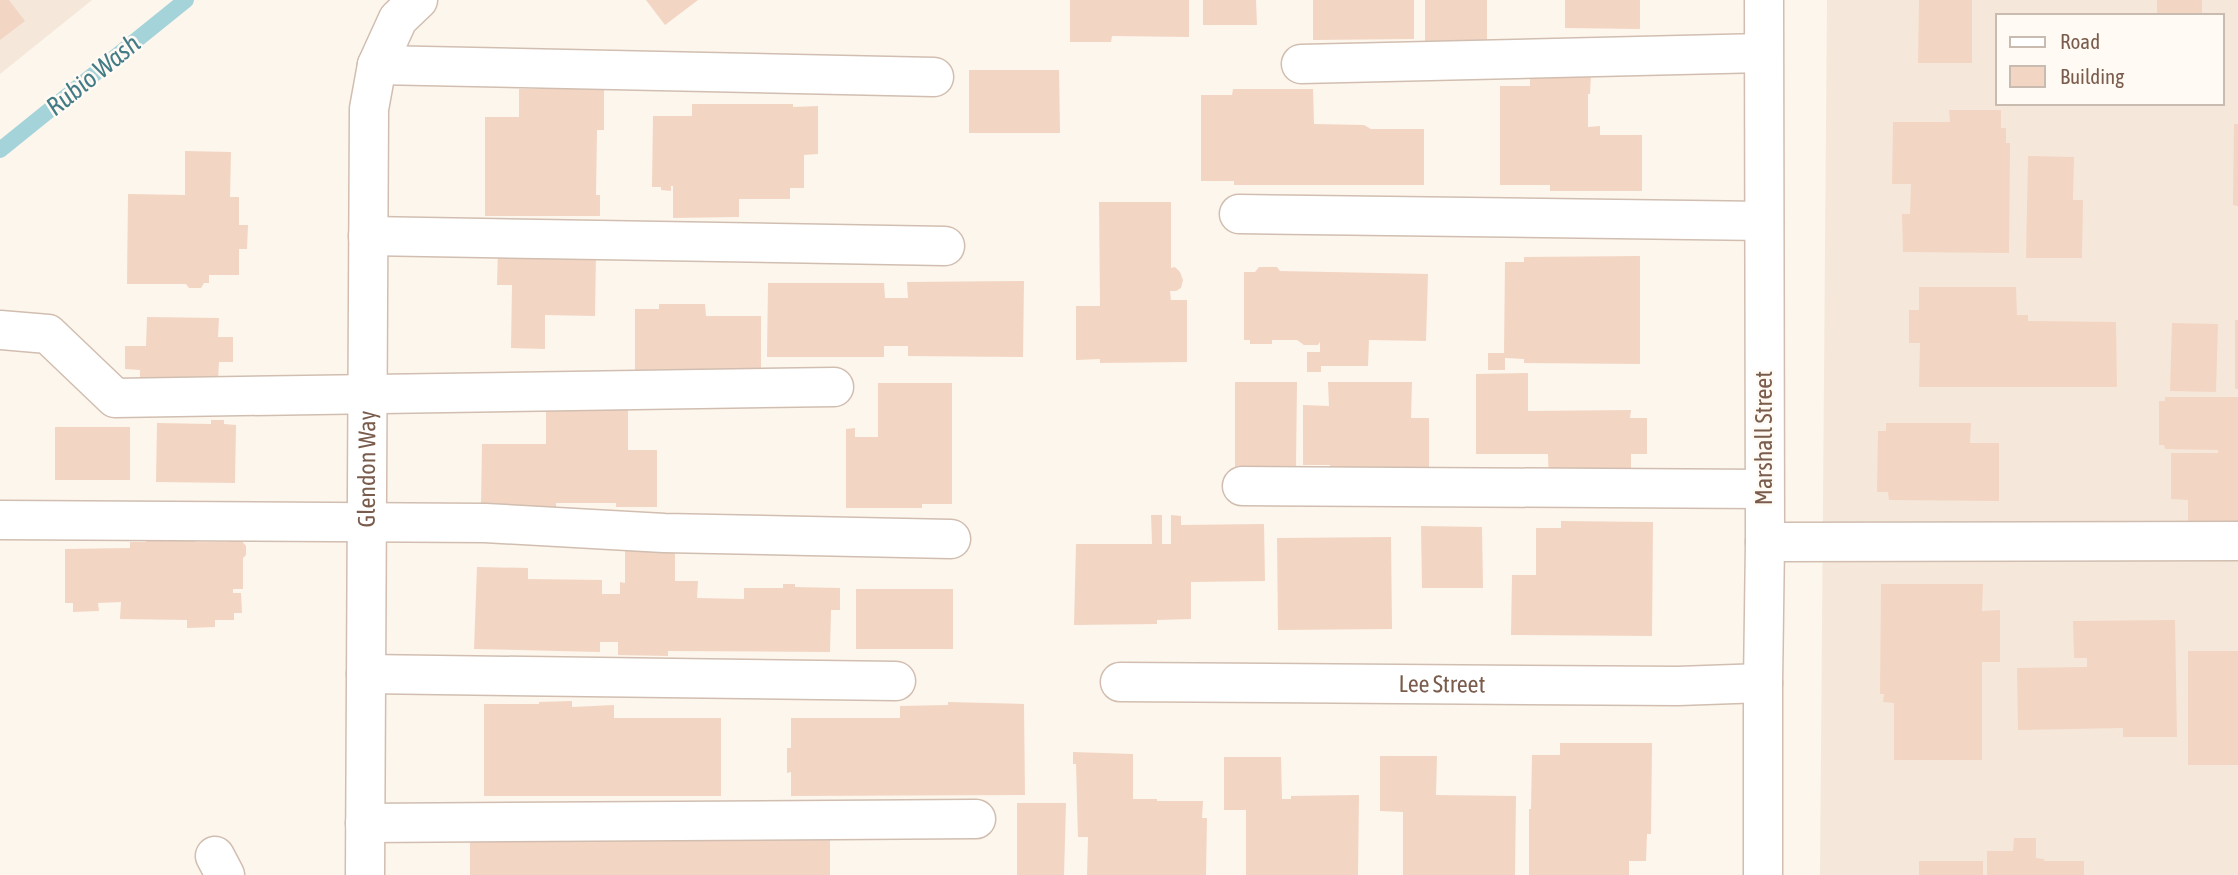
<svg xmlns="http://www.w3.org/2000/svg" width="2238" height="875" font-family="'Asap Condensed',sans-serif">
	<rect width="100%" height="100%" fill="#fdf6ec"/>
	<!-- residential -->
	<g fill="#f5e8da" fill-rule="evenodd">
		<polygon points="0,0 92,0 0,74"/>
		<path d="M 1827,0 L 2238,0 L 2238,875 L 1820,875 ZM 1998,16 L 2222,16 L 2222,103 L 1998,103 Z"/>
	</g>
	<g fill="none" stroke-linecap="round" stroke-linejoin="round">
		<!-- stream -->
		<polyline stroke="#a5d3da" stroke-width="16" points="0,150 186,0"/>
	</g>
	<!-- building -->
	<g fill="#f3d5c3">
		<polygon points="0,0 9,0 25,21 0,40"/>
		<polygon points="646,0 698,0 665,25"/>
		<polygon points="1070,0 1189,0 1189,37 1112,36 1111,42 1070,42"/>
		<polygon points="1203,0 1256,0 1257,25 1203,25"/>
		<polygon points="1313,0 1414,0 1414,39 1313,40"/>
		<rect x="1425" y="0" width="62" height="41"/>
		<polygon points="1565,0 1640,0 1640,29 1565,28"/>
		<polygon points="1919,0 1972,0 1972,63 1918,63"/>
		<rect x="2157" y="0" width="45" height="16"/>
		<polygon points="1530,67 1591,74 1590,94 1588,94 1588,127 1600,126 1600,135 1642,135 1642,191 1550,191 1550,185 1500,185 1500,86 1530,86"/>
		<polygon points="969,70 1059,70 1060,133 969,133"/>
		<polygon points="519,89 604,89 604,130 597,130 596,195 600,195 600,216 485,216 485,117 519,117"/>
		<polygon points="1233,89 1313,89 1314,124 1364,125 1371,129 1424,129 1424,185 1234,185 1234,181 1201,181 1201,95 1232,95"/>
		<polygon points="692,104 793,104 793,107 818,106 818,154 804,155 804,188 790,188 790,199 739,199 739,217 673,218 673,186 671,186 671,191 661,190 661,187 652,187 653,116 692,116"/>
		<polygon points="1949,110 2001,110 2001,128 2006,128 2006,143 2010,143 2009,253 1903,252 1902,214 1910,214 1911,184 1892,184 1893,122 1950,122"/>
		<polygon points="2234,124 2238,124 2238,206 2233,205"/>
		<polygon points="185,151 231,152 230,197 239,197 239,225 248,225 247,249 239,249 239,275 209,275 209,283 204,283 201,288 189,288 186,284 127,284 128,194 185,195"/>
		<polygon points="2028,156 2074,157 2073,200 2083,200 2082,258 2026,258"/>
		<polygon points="1099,202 1171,202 1171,268 1175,267 1180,272 1183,280 1181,288 1176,291 1170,291 1171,300 1187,300 1187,362 1100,363 1100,359 1076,360 1076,306 1100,306"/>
		<polygon points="498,249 596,251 595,316 545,315 545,349 511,348 512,285 497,285"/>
		<polygon points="1640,256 1640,364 1524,363 1524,359 1505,358 1505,370 1488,370 1488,353 1504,353 1505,262 1524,262 1524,257"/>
		<polygon points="1259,267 1277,267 1280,271 1428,274 1426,341 1369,340 1368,366 1321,366 1321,372 1307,372 1307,352 1320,352 1320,342 1318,345 1304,345 1297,340 1272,340 1272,344 1250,344 1250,340 1244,340 1244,272 1255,272"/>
		<polygon points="1024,281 1023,357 908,356 908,346 884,346 884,357 767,357 768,283 884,283 885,298 908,298 907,282"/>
		<polygon points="1919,287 2016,287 2017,315 2028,315 2028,321 2116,322 2117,387 1919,387 1920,343 1909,343 1909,310 1919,310"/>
		<polygon points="659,304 705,304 706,316 761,316 761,371 735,371 735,369 635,370 635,309 659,309"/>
		<polygon points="147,317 219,318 218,337 233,337 233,362 219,362 218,381 140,381 140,370 125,369 125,346 146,346"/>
		<rect x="2235" y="320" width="3" height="69"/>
		<polygon points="2172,323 2218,324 2216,392 2170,391"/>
		<polygon points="1528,373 1528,411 1631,410 1630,418 1647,418 1647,454 1631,454 1631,484 1549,484 1548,454 1476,454 1476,374"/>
		<polygon points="1235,382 1297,382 1296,467 1235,467"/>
		<polygon points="1328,382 1412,382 1411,418 1429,418 1429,472 1329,471 1330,465 1303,465 1303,405 1329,406"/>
		<polygon points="878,383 952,383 952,504 922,504 922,508 846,508 846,429 855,428 855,437 878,437"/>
		<polygon points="2165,397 2238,397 2238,524 2188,524 2188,500 2171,499 2171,453 2218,453 2218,450 2165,449 2164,445 2159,445 2159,401 2165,401"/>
		<polygon points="546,403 628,403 628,450 657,450 657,507 616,507 616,503 556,503 556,507 481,507 482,444 546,444"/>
		<polygon points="211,420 224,420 224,424 236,425 235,483 156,482 157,423 211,424"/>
		<polygon points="1886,423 1971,423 1970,443 1999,443 1999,501 1889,500 1888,492 1877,492 1878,431 1886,431"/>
		<rect x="55" y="427" width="75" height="53"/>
		<polygon points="1151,515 1162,515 1162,544 1171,544 1171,515 1181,516 1181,525 1264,524 1265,581 1191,582 1191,619 1157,620 1157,624 1074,625 1076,544 1152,544"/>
		<polygon points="1561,521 1653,522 1652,636 1511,635 1512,575 1536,575 1536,528 1561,528"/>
		<polygon points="1421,526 1482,527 1483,588 1422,588"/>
		<polygon points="1391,537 1392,629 1278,630 1277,538"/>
		<polygon points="146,539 196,539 195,542 228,542 231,539 240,539 246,546 246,555 243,558 243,589 233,589 233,593 241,593 242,613 234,613 234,620 215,620 215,627 187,628 187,620 120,619 121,602 98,603 99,611 73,612 73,603 65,603 65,549 130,548 130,542 146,542"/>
		<polygon points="625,550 675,551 675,581 698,581 697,598 744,599 744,588 783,588 783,584 795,584 795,587 840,588 840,610 831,610 830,652 668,651 668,656 618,655 618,642 600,642 600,652 474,649 477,567 528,568 528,579 602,580 602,594 620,594 620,582 625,583"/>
		<polygon points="1881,584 1983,584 1982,611 2000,610 2000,662 1982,662 1982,760 1894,760 1894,703 1883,702 1884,694 1880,694"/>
		<rect x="856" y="589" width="97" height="60"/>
		<polygon points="2175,620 2177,737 2123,737 2123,728 2018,730 2017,668 2087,667 2087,658 2074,658 2073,621"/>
		<rect x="2188" y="651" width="50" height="114"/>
		<polygon points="572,701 572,707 614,705 614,718 721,718 721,796 484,796 484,704 539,704 539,702"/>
		<polygon points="948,702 1024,704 1025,795 791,796 791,772 787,773 787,748 791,748 791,718 900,718 900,706 948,705"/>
		<polygon points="1560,743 1652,743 1651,834 1647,834 1646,861 1629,861 1629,875 1529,875 1529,809 1531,809 1532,755 1560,755"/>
		<polygon points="1073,752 1133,754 1133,799 1157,799 1157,801 1203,801 1202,818 1207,818 1206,875 1087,875 1088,837 1078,837 1076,764 1073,764"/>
		<polygon points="1380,756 1437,756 1436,795 1516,796 1515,875 1403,875 1403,812 1380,811"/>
		<polygon points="1224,757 1281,757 1282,799 1291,799 1291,796 1359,795 1358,875 1246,875 1246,810 1224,810"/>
		<polygon points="1017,803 1066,803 1064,875 1017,875"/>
		<polygon points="470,835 830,837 830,875 470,875"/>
		<polygon points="2014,838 2036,838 2036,858 2044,859 2044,861 2084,861 2084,875 1987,875 1987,851 2013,851"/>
		<rect x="1919" y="861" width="64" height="14"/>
	</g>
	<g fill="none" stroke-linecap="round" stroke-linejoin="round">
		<defs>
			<g id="minor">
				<polyline points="1301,64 1763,53"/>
				<polyline points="377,65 934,77"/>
				<polyline points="1239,214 1764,221"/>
				<polyline points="368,236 945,246"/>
				<polyline points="0,330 48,334 115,398 834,387"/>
				<polyline points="1242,486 1764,489"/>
				<polyline points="0,520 485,523 664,533 951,539"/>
				<polyline points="1765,542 2238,541"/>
				<polyline points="366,674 896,681"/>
				<path id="s1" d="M 1120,682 L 1678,686 L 1763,683"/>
				<polyline points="365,823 976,819"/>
				<polyline points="215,856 225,875"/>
				<path id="s2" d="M 365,875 L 369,109 L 377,65 L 398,19 L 418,0"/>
				<polyline points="1763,875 1763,683 1765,542 1764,0"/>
			</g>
		</defs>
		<!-- minor casing -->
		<use href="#minor" stroke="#d1beb0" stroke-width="41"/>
		<!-- minor -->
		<use href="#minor" stroke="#fff" stroke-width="38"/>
	</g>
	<g text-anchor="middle" stroke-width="5" stroke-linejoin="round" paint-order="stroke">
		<!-- street labels -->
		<g font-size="24" fill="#7a5c4d" stroke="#fffaf3">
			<text transform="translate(1764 438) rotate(-90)" y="8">Marshall Street</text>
			<text dy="8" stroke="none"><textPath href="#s2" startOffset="406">Glendon Way</textPath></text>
			<text dy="8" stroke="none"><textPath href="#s1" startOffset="322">Lee Street</textPath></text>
		</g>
		<!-- water labels -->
		<g font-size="26" font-style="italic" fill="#437c86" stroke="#fffaf3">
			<text transform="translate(93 75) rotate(-39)" y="9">Rubio Wash</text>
		</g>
	</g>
	<!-- legend -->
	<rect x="1996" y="14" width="228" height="91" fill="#fffaf3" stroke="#cabbb1" stroke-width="2"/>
	<rect x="2010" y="37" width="35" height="10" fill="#ffffff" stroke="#cabbb1" stroke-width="2"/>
	<text x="2060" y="49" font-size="21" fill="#7a5c4d">Road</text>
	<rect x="2010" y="66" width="35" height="21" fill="#f3d5c3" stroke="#cabbb1" stroke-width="2"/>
	<text x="2060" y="84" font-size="21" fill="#7a5c4d">Building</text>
</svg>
